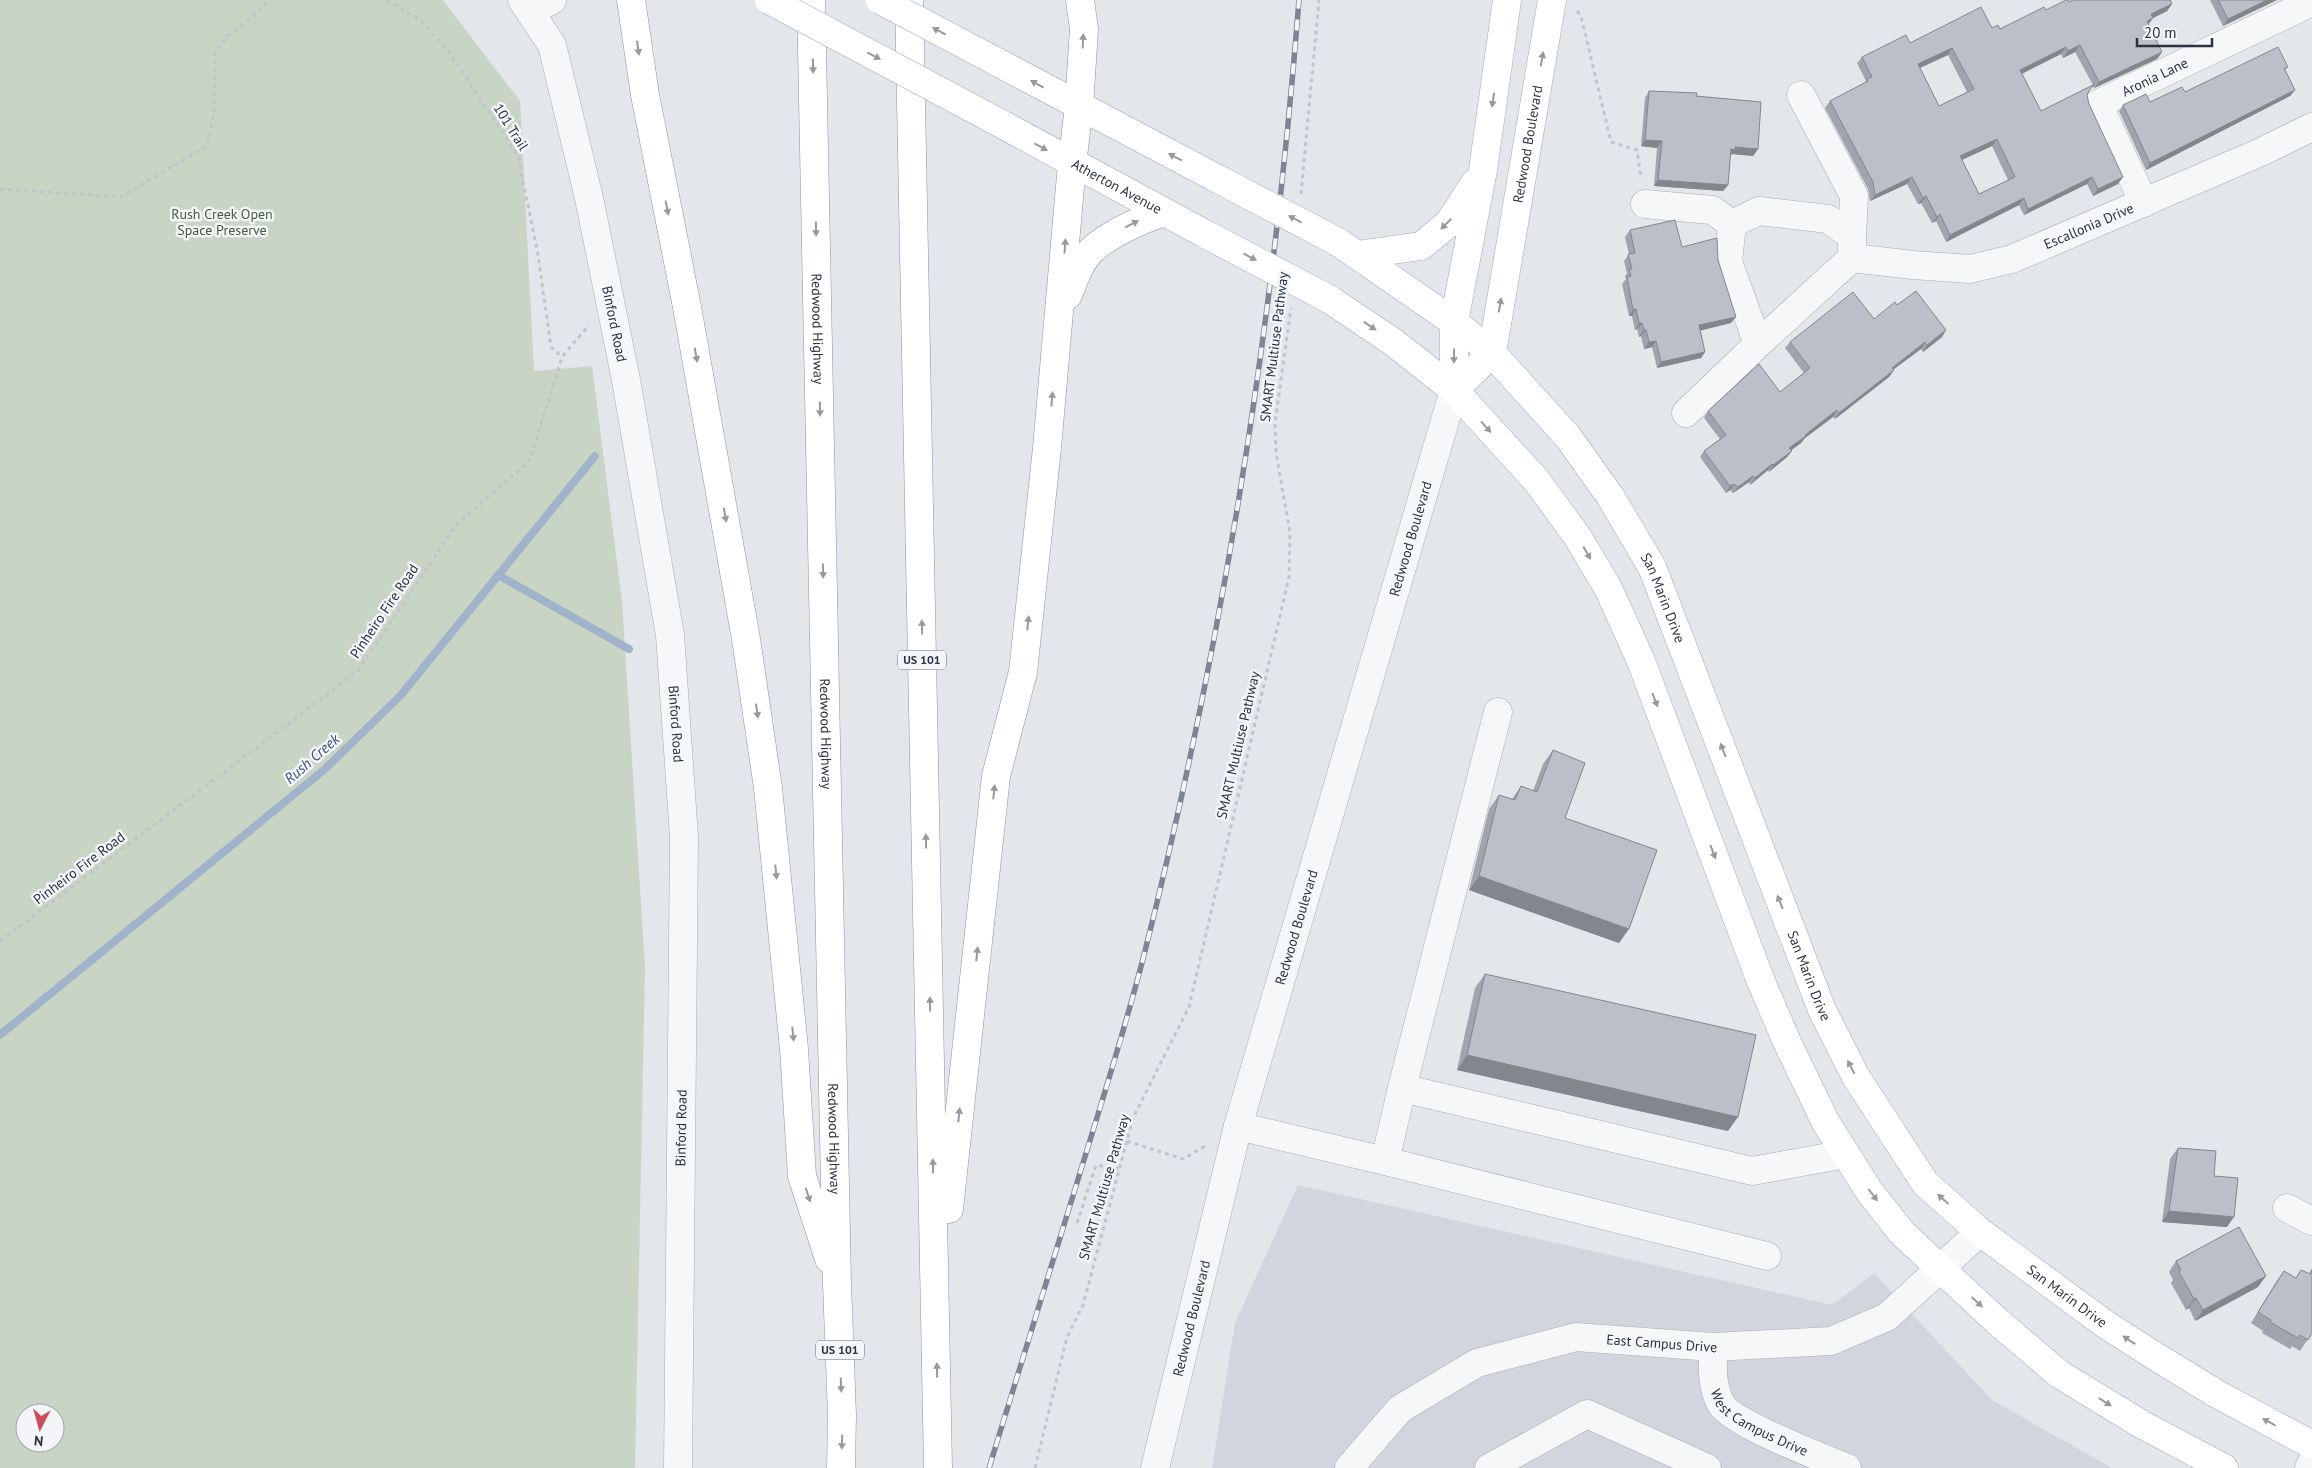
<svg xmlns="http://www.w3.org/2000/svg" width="2312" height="1468" font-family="'PT Sans',sans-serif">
	<rect width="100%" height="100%" fill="#e3e6eb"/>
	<!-- built -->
	<polygon fill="#d2d5dd" points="1298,1185 1832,1305 1874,1273 1992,1400 2112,1468 1212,1468 1235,1323"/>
	<!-- green -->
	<path fill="#c8d5c5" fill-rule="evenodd" d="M 0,0 L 443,0 L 520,101 L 534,371 L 592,366 L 622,601 L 645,967 L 635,1468 L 0,1468 ZM 25,1413 L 55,1413 L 55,1443 L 25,1443 Z"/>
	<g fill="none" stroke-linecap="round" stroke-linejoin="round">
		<!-- stream -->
		<g stroke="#a0b3ca" stroke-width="8">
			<polyline points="498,575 629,649"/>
			<polyline points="0,1035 325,769 401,695 595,456"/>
		</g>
		<defs>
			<g id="minor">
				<path id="s1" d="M 522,0 L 552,45 L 589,198 L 626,380 L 670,635 L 684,837 L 678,1468"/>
				<polyline points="530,12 552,0"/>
				<polyline points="1801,95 1854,196 1852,236"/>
				<path id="s2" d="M 2144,203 L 2098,104 L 2312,2"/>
				<polyline points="1645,204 1712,210 1732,224"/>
				<path id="s3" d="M 1852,258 L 1852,236 L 1828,219 L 1759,211 L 1732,224 L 1728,262 L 1758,344 L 1852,258 L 1913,265 L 1970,269 L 2012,259 L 2261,152 L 2312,127"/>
				<polyline points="1686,413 1758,344"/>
				<polyline points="1402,1088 1498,712"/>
				<polyline points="1238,1126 1385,1161"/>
				<polyline points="2287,1208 2312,1221"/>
				<polyline points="1767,1256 1385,1161 1402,1088 1752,1171 1846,1154"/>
				<path id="s4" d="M 1713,1347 C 1713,1366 1711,1386 1721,1404 C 1733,1424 1821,1457 1847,1468"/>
				<path id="s5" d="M 1155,1468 L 1238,1126 L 1454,390"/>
				<path id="s6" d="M 1349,1468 L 1400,1409 L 1477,1363 L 1576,1337 L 1713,1347 L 1831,1341 L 1887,1317 L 1980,1232"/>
				<polyline points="1489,1468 1587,1414 1707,1468"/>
				<polyline points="2309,1468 2312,1462"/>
			</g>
			<g id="major">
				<polyline points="982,54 1218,179"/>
				<path id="s7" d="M 983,114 L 1207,235"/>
				<path id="s8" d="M 1338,242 L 1454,322 L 1492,353 L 1568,437 L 1610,496 L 1652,567 L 1822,1010 L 1856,1077 L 1925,1183 L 1980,1232 L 2105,1324 L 2158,1358 L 2217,1394 L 2312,1445"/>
				<polyline points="1357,255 1421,246 1449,223 1475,183"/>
				<polyline points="1329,299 1393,342 1454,390 1536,480 1577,536 1608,588 1641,661 1760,979 1787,1042 1825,1121 1869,1191 1902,1233 1997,1321 2059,1374 2141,1424 2224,1468"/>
				<path id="s9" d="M 1454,390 L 1492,353 L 1552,0"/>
				<polyline points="1454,390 1454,322 1483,170 1507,0"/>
			</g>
			<g id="highway">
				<polyline points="631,0 645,95 687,307 746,639 768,788 794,1049 802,1176 829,1259"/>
				<path id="s10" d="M 811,0 L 837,1284 L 842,1415 L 841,1468"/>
				<polyline points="909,0 938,1468"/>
				<path d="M 1068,295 C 1074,280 1080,261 1092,250 C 1112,232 1138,221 1164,212"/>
				<polyline points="949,1209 996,776 1023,672 1047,448 1072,164 1079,107 1084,29 1080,0"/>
			</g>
		</defs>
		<!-- minor casing -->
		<use href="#minor" stroke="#a8adb5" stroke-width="29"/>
		<!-- major casing -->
		<use href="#major" stroke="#a3aab7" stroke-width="29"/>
		<!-- highway casing -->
		<use href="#highway" stroke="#8b93a1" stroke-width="29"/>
		<!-- path -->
		<g stroke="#c1c4ca" stroke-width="3" stroke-dasharray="4 4" stroke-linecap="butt">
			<polyline points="387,0 419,19 449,52 518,156 538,255 551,347 562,357"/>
			<polyline points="1577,11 1581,16 1611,142 1637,150 1641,178"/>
			<polyline points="0,189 121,197 207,146 214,112 215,53 228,36 258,12 268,0"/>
			<polyline points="1301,194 1319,0"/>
			<polyline points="0,941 357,672 457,524 529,462 562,357 589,325"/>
			<polyline points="1127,1141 1183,1159 1207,1145"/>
			<polyline points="1077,1223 1096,1165 1119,1169"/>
			<polyline points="1035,1468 1067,1337 1083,1305 1133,1118 1189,1007 1289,577 1290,533 1276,452 1275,423 1291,308"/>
		</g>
		<!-- minor -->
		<use href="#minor" stroke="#f6f7f9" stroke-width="28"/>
		<!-- major -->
		<use href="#major" stroke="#fff" stroke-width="28"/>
		<!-- highway -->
		<use href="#highway" stroke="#fff" stroke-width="28"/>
		<defs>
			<path id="rail" d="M 989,1468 C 1018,1374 1047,1280 1076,1186 C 1100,1107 1126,1027 1146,947 C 1224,637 1274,319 1299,0"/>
		</defs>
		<!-- rail casing -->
		<use href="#rail" stroke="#7d8594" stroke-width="5.5"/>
		<!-- rail -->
		<use href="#rail" stroke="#f3f5f8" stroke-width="4" stroke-dasharray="11" stroke-linecap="butt"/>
		<defs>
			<g id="major-bridge">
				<polyline points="769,0 983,114"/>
				<polyline points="880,0 982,54"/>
				<polyline points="1218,179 1338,242"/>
				<polyline points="1207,235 1329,299"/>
			</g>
		</defs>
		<!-- major-bridge casing -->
		<use href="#major-bridge" stroke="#a3aab7" stroke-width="29" stroke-linecap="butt"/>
		<!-- major-bridge -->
		<use href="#major-bridge" stroke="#fff" stroke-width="28"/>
	</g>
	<!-- wall -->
	<g fill="#a1a4ac" fill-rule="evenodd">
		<path d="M 2073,0 L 2171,0 L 2172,4 L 2167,11 L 2153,18 L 2148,25 L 2162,52 L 2157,59 L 2094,88 L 2093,86 L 2088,92 L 2087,95 L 2089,104 L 2118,184 L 2093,196 L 2087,184 L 2024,215 L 2019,205 L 1946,242 L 1936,221 L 1932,223 L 1921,203 L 1918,204 L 1907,184 L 1870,201 L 1868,189 L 1825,108 L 1830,101 L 1864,83 L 1866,81 L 1857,63 L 1862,57 L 1910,43 L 1992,28 L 2000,29 L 2046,10 ZM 2075,52 L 2093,85 L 2041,111 L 2022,74 L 2061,54 L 2063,58 ZM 1948,55 L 1967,92 L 1939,106 L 1920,68 ZM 1992,146 L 2008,180 L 1979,194 L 1962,160 Z"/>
		<polygon points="2210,0 2277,0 2223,26"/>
		<polygon points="2288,67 2285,70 2295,90 2290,96 2146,170 2119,111 2123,105 2150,102 2185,92"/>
		<polygon points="1649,91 1696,96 1758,149 1753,156 1732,154 1730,156 1728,185 1723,191 1654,186 1657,148 1641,146 1645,98"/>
		<polygon points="1630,230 1682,247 1718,260 1731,323 1700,330 1705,352 1701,358 1657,368 1652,347 1644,349 1641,336 1639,337 1637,329 1635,330 1632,316 1629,316 1622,284 1626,279 1625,276 1627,273 1624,261 1629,254 1625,237"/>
		<polygon points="1897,305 1946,330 1942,337 1923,352 1921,349 1893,370 1894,370 1889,377 1835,419 1833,417 1805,438 1801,443 1791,450 1787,457 1769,472 1768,470 1750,485 1749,482 1733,493 1730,490 1726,493 1700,457 1704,451 1720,439 1704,418 1708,411 1780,392 1804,373 1785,348 1790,342 1874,319"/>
		<polygon points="1553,750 1565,818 1619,943 1469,890 1489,809 1499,795 1512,799 1521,786 1533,791 1543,764"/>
		<polygon points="1485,974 1728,1131 1457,1070 1475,988"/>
		<polygon points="2178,1148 2214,1176 2227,1227 2162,1222 2170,1159"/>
		<polygon points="2176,1261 2258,1287 2195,1321 2189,1308 2186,1310 2171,1283 2173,1280 2169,1272"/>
		<polygon points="2312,1268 2312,1333 2300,1351 2292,1346 2290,1349 2262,1333 2263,1331 2251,1323 2276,1282 2284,1271 2296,1278 2301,1270 2309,1274"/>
	</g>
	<!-- shaded-wall -->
	<g fill="#83868c">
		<polygon points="2267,0 2277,0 2223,26 2228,19"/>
		<polygon points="2172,4 2167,11 2153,18 2148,25 2142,28 2151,14"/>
		<polygon points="2080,45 2075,52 2063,58 2068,51"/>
		<polygon points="2066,47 2061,54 2015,77 2020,70"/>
		<polygon points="1952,48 1948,55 1913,71 1918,64"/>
		<polygon points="2162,52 2157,59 2094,88 2099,82"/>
		<polygon points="2295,90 2290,96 2146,170 2150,163"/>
		<polygon points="1997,139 1992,146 1955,163 1960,156"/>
		<polygon points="1645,140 1662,141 1657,148 1641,146"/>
		<polygon points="1735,147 1758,149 1753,156 1732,154 1730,156 1731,149"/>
		<polygon points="1912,177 1907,184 1870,201 1875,195"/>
		<polygon points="2092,177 2087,184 2024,215 2028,209"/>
		<polygon points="2123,177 2118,184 2093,196 2098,189"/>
		<polygon points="1658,180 1728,185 1723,191 1654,186"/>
		<polygon points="1926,196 1921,203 1918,204 1923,198"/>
		<polygon points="2024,198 2019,205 1946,242 1950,235"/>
		<polygon points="1940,214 1936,221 1932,223 1937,217"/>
		<polygon points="1636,309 1632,316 1629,316 1633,310"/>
		<polygon points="1736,317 1731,323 1695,332 1699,325"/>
		<polygon points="1639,323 1642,323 1637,329 1635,330"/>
		<polygon points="1644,330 1646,330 1641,336 1639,337"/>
		<polygon points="1946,330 1942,337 1923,352 1927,345"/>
		<polygon points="1656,341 1652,347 1644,349 1649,342"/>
		<polygon points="1925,342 1921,349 1887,374 1892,368"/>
		<polygon points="1705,352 1701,358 1657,368 1661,362"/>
		<polygon points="1894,370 1889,377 1835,419 1839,413"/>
		<polygon points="1837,410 1833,417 1805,438 1801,443 1785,455 1789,448 1805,435"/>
		<polygon points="1792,451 1787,457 1769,472 1773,465"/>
		<polygon points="1772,464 1768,470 1750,485 1755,478"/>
		<polygon points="1753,476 1749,482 1733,493 1738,487"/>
		<polygon points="1734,484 1730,490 1726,493 1730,486"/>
		<polygon points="1479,876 1629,929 1619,943 1469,890"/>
		<polygon points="1467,1055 1738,1117 1728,1131 1457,1070"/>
		<polygon points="2169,1211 2234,1217 2227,1227 2162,1222"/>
		<polygon points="2266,1276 2258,1287 2195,1321 2203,1310"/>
		<polygon points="2196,1298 2189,1308 2186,1310 2194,1299"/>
	</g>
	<!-- building -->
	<g fill="#bbbfc8" stroke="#83868c" fill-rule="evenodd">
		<path d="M 2066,0 L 2068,0 L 2069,2 L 2073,0 L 2170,0 L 2172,4 L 2151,14 L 2153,18 L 2147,21 L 2162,52 L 2099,82 L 2080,45 L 2068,51 L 2066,47 L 2020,70 L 2041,111 L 2095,84 L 2090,89 L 2087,95 L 2089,104 L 2123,177 L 2098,189 L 2092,177 L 2028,209 L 2024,198 L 1950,235 L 1940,214 L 1937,217 L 1926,196 L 1923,198 L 1912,177 L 1875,195 L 1873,182 L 1830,101 L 1868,81 L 1867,79 L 1872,77 L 1862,57 L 1906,35 L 1910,43 L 1981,7 L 1992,28 L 1998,25 L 2000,29 L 2044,7 L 2046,10 ZM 1952,48 L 1974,89 L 1939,106 L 1918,64 ZM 1997,139 L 2015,177 L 1979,194 L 1960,156 Z"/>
		<polygon points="2218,0 2267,0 2228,19"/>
		<polygon points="2278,47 2288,67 2284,68 2295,90 2150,163 2123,105 2146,94 2150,102 2182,87 2185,92"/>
		<polygon points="1649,91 1697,93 1696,96 1761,102 1758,149 1735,147 1735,150 1731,149 1728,185 1658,180 1662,141 1645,140"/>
		<polygon points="1675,220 1682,247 1717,238 1718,260 1736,317 1699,325 1705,352 1661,362 1656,341 1649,342 1646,330 1644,330 1642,323 1639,323 1636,309 1633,310 1627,277 1631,276 1629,269 1632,269 1628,254 1635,253 1630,230"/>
		<polygon points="1916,291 1946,330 1927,345 1925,342 1892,368 1894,370 1839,413 1837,410 1805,435 1806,436 1789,448 1792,451 1773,465 1772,464 1755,478 1753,476 1738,487 1734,484 1730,486 1704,451 1726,435 1708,411 1759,364 1780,392 1810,368 1790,342 1853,292 1874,319 1895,302 1897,305"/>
		<polygon points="1553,750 1585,763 1565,818 1657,850 1629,929 1479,876 1499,795 1515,800 1521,786 1537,792"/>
		<polygon points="1485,974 1756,1035 1738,1117 1467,1055"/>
		<polygon points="2178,1148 2216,1151 2214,1176 2238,1178 2234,1217 2169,1211"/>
		<polygon points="2239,1227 2266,1276 2203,1310 2196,1298 2194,1299 2179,1272 2181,1270 2176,1261"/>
		<polygon points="2301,1270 2310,1274 2312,1270 2312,1333 2308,1340 2300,1335 2298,1338 2270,1322 2271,1320 2258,1312 2284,1271 2296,1278"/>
	</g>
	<!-- one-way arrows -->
	<defs><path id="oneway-solid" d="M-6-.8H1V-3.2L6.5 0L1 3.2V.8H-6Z" transform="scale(1.25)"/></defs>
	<g fill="#9599a1">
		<use href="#oneway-solid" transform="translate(939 31) rotate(-152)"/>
		<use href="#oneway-solid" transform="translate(1083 41) rotate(-87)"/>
		<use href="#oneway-solid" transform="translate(638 48) rotate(82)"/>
		<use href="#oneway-solid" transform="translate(874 56) rotate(28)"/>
		<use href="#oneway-solid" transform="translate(1542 59) rotate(-80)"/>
		<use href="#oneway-solid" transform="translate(813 66) rotate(89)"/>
		<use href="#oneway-solid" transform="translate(1037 84) rotate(-151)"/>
		<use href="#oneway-solid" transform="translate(1493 100) rotate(98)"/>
		<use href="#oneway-solid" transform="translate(1041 147) rotate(29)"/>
		<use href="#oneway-solid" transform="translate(1175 157) rotate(-153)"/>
		<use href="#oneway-solid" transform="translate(667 208) rotate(79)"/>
		<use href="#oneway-solid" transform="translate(1295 219) rotate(-152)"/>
		<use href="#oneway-solid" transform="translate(1132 224) rotate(-27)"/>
		<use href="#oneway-solid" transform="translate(1446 224) rotate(135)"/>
		<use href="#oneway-solid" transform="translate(816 229) rotate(89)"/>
		<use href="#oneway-solid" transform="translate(1065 246) rotate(-86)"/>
		<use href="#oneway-solid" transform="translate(1250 257) rotate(28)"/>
		<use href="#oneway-solid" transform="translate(1500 305) rotate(-80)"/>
		<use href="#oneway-solid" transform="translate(1370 326) rotate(34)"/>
		<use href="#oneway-solid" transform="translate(696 355) rotate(80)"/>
		<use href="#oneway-solid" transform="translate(1454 356) rotate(91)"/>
		<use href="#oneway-solid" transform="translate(1052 399) rotate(-85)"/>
		<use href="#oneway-solid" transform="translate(820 409) rotate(89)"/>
		<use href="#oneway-solid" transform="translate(1486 427) rotate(48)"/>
		<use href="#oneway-solid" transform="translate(725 515) rotate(80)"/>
		<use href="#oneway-solid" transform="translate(1587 553) rotate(60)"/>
		<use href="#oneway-solid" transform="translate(823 571) rotate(89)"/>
		<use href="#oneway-solid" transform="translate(1028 623) rotate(-84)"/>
		<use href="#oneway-solid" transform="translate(922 627) rotate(-91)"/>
		<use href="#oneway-solid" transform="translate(1655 700) rotate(69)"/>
		<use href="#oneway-solid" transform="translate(757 711) rotate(82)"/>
		<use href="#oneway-solid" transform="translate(1723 750) rotate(-111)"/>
		<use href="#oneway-solid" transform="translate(994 792) rotate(-84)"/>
		<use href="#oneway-solid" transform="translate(926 841) rotate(-91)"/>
		<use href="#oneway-solid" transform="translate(1713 852) rotate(69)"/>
		<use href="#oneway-solid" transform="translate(776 872) rotate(84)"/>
		<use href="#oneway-solid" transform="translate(1780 902) rotate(-111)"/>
		<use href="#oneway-solid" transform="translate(977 954) rotate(-84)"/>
		<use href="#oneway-solid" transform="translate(930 1004) rotate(-91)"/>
		<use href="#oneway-solid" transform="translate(793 1034) rotate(84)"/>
		<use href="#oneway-solid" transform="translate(1851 1067) rotate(-117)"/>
		<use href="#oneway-solid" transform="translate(959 1115) rotate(-84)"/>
		<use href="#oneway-solid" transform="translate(933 1166) rotate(-91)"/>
		<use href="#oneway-solid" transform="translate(808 1195) rotate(72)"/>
		<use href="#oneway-solid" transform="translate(1873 1195) rotate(53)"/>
		<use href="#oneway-solid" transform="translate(1943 1199) rotate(-138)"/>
		<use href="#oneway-solid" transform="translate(1977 1302) rotate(43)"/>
		<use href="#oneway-solid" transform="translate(2129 1340) rotate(-147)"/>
		<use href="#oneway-solid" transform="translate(937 1370) rotate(-91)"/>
		<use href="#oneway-solid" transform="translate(841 1385) rotate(88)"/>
		<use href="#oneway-solid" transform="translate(2105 1402) rotate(32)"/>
		<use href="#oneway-solid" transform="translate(2269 1422) rotate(-152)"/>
		<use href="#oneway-solid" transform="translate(842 1442) rotate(92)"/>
	</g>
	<g text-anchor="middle" stroke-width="5" stroke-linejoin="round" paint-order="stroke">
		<!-- shield labels -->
		<g fill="#f3f5f8" stroke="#676d79" stroke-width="1">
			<rect x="898" y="650.5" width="48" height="19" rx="4"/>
			<rect x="816" y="1340.5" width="48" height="19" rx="4"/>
		</g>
		<g font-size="12" font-weight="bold" fill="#2b3343">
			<text x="922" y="664">US 101</text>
			<text x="840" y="1354">US 101</text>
		</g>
		<!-- street labels -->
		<g font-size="14" fill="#2b3343" stroke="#f3f5f8">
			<text dy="5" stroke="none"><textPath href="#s2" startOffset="172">Aronia Lane</textPath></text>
			<text transform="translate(511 127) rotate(58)" y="5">101 Trail</text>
			<text dy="5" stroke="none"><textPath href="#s9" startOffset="265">Redwood Boulevard</textPath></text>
			<text dy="5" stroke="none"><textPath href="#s7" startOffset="152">Atherton Avenue</textPath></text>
			<text dy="5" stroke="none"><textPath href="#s3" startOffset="649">Escallonia Drive</textPath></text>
			<text dy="5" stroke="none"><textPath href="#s1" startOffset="340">Binford Road</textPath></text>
			<text dy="5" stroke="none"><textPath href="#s10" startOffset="329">Redwood Highway</textPath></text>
			<text transform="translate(1274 347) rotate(-83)" y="5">SMART Multiuse Pathway</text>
			<text dy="5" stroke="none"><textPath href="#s5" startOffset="964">Redwood Boulevard</textPath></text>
			<text dy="5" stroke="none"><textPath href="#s8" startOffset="491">San Marin Drive</textPath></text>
			<text transform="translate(384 611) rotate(-56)" y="5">Pinheiro Fire Road</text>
			<text dy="5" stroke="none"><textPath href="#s1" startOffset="745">Binford Road</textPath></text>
			<text dy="5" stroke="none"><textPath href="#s10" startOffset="734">Redwood Highway</textPath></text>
			<text transform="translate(1238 745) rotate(-77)" y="5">SMART Multiuse Pathway</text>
			<text transform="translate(79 868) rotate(-37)" y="5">Pinheiro Fire Road</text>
			<text dy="5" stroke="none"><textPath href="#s5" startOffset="559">Redwood Boulevard</textPath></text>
			<text dy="5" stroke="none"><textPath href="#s8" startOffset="896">San Marin Drive</textPath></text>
			<text transform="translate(681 1128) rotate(-89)" y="5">Binford Road</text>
			<text dy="5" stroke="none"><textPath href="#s10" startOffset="1139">Redwood Highway</textPath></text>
			<text transform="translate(1104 1187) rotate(-74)" y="5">SMART Multiuse Pathway</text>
			<text dy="5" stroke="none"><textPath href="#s8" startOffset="1316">San Marin Drive</textPath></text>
			<text dy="5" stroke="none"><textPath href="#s5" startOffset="154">Redwood Boulevard</textPath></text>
			<text dy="5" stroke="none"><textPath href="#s6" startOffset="356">East Campus Drive</textPath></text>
			<text dy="5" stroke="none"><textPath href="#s4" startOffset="100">West Campus Drive</textPath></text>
		</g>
		<!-- park labels -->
		<g font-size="14" fill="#3f5f39" stroke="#f3f5f8">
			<text x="222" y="219">Rush Creek Open<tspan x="222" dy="16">Space Preserve</tspan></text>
		</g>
		<!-- water labels -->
		<g font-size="15" font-style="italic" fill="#365176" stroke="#f3f5f8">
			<text transform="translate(312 759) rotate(-41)" y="5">Rush Creek</text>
		</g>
	</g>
	<!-- north arrow -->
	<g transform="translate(40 1428) rotate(186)"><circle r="24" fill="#f3f5f8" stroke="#a3a7b0"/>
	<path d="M0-4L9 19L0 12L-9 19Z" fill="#cc4d5c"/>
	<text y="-8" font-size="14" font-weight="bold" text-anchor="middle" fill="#2b3343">N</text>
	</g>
	<!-- scale -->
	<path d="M2137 38v8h75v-8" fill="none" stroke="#2b3343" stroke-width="2.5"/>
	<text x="2144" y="38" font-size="15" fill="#2b3343" stroke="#f3f5f8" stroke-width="4" paint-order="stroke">20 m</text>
</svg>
